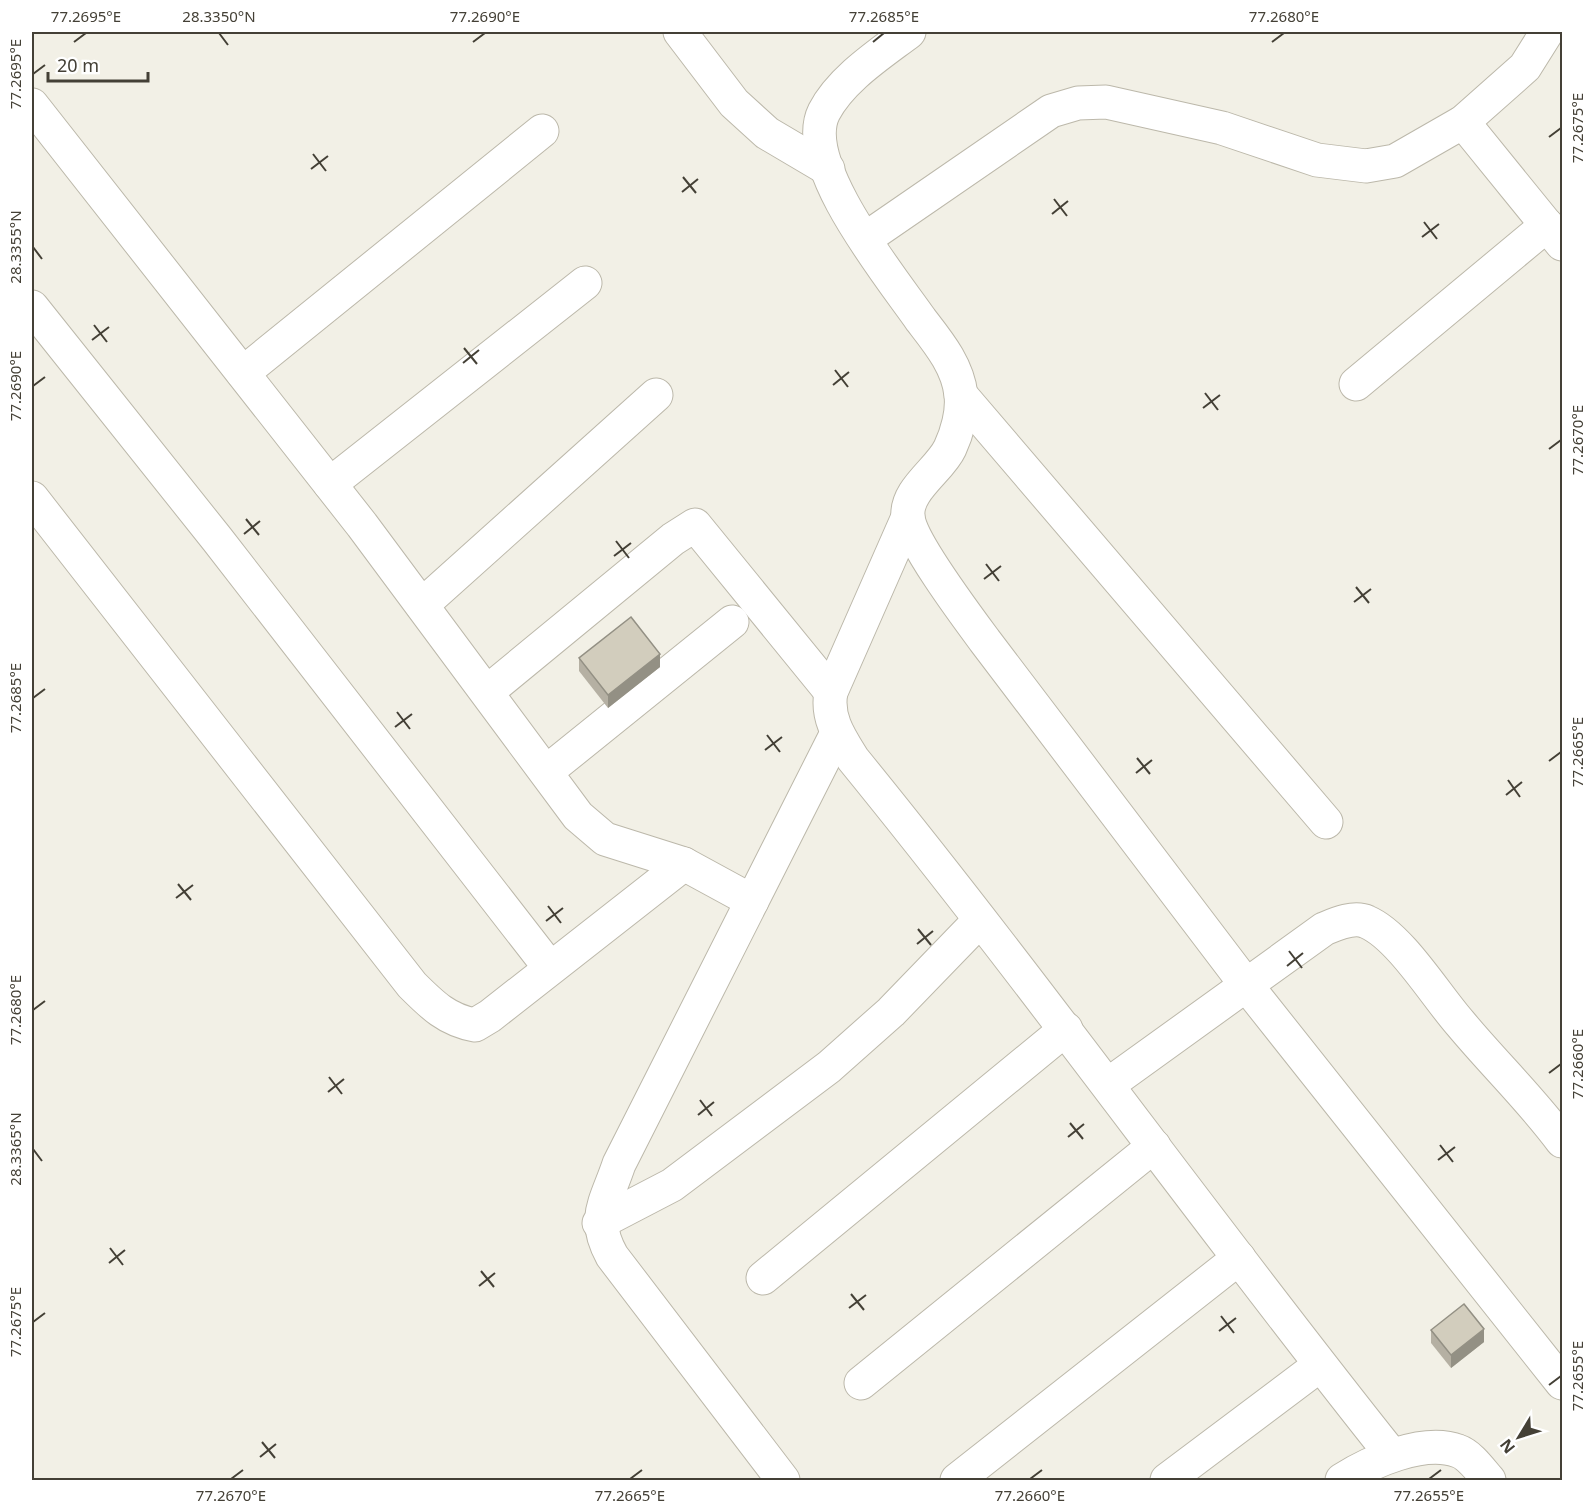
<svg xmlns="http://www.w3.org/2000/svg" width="1594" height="1512" font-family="'Noto Sans',sans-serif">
	<rect width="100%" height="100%" fill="#f2f0e6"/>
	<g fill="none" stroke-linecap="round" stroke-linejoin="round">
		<defs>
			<g id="minor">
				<polyline points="680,32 734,103 767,133 828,169"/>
				<path d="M 909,32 C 880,54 841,79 824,112 C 798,164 892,278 921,320 C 938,342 958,366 961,395 C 963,412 957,433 950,448 C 940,470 905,490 908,517 C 911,542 968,618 985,641 L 1247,986 L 1562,1383"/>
				<polyline points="32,105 362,525 578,816 605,839 684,864 752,901"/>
				<polyline points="1463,122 1562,244"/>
				<polyline points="865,239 1051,111 1078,103 1106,102 1222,128 1317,160 1366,166 1395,161 1463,122 1525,67 1547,32"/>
				<polyline points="32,307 217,539 550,968"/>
				<polyline points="243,373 542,131"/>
				<polyline points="1356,384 1547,225"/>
				<polyline points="961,395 1326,822"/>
				<polyline points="330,484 585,283"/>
				<path d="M 32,498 L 412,985 C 432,1005 447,1020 475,1025 L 490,1016 L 684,864"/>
				<path d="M 908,517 L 831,692 C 826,718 840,738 853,759 C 1038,986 1208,1225 1391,1454"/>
				<polyline points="422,605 656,395"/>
				<polyline points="487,692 673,539 695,525 831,692"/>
				<polyline points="546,772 732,622"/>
				<path d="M 1109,1084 L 1324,929 C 1336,924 1354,916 1367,922 C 1400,936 1436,996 1460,1023 C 1494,1064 1531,1099 1562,1141"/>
				<polyline points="599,1223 672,1185 829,1067 891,1012 980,920"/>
				<polyline points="763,1278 1066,1029"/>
				<polyline points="861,1383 1154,1146"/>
				<path d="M 783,1480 L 612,1256 C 591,1218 606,1203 619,1164 L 837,733"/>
				<polyline points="957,1480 1239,1258"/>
				<polyline points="1167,1480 1320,1365"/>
				<path d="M 1342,1480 C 1370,1462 1424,1438 1458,1451 C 1470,1455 1481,1471 1489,1480"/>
			</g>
		</defs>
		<!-- minor casing -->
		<use href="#minor" stroke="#bcb8aa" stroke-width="35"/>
		<!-- minor -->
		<use href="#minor" stroke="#fff" stroke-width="33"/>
	</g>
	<!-- wall -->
	<g fill="#b5b0a3">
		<polygon points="579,658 660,667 608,708 579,671"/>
		<polygon points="1431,1330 1484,1342 1451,1368 1431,1343"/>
	</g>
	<!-- shaded-wall -->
	<g fill="#939084">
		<polygon points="660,654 660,667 608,708 608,695"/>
		<polygon points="1484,1329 1484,1342 1451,1368 1451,1355"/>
	</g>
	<!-- building -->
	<g fill="#d2cdbd" stroke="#939084" stroke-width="1.5">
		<polygon points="631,617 660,654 608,695 579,658"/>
		<polygon points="1464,1304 1484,1329 1451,1355 1431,1330"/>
	</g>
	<!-- ticks -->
	<path fill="none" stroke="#444036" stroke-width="2" d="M 219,33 L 228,45M 74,42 L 86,33M 473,42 L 485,33M 873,42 L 884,33M 1272,42 L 1284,33M 33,74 L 45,65M 1549,137 L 1561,128M 313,154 L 326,171M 311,169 L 328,156M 683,177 L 696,193M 682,192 L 698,179M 1054,199 L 1067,216M 1052,214 L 1068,201M 1424,222 L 1437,239M 1422,237 L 1439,224M 33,247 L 42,259M 94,325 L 107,342M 92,340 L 109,327M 464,348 L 477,364M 463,363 L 479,350M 835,370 L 848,387M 833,385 L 849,372M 33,386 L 45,377M 1205,393 L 1218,410M 1203,408 L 1220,395M 1549,449 L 1561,440M 246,519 L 259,535M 244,534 L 260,521M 616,541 L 629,558M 614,556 L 631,543M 986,564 L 999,581M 984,579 L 1001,566M 1356,587 L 1369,603M 1354,602 L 1371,589M 33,698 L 45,689M 397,712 L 410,729M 395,727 L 412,714M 767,735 L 780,752M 765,750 L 782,737M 1137,758 L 1150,774M 1549,761 L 1561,752M 1136,773 L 1152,760M 1508,780 L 1520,797M 1506,795 L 1522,782M 178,884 L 191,900M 176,898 L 193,885M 548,906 L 561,923M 546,921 L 563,908M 918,929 L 931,945M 917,944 L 933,931M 1289,951 L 1302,968M 1287,966 L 1303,953M 33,1010 L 45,1001M 1549,1073 L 1561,1064M 329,1077 L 342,1094M 328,1092 L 344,1079M 700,1100 L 712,1116M 698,1115 L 714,1102M 1070,1123 L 1083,1139M 1068,1137 L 1084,1124M 1440,1145 L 1453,1162M 33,1149 L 42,1161M 1438,1160 L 1455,1147M 110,1248 L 123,1265M 109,1263 L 125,1250M 481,1271 L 494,1287M 479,1286 L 495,1273M 851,1294 L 864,1310M 849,1308 L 866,1295M 1221,1316 L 1234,1333M 33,1322 L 45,1313M 1219,1331 L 1236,1318M 1549,1385 L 1561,1376M 262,1442 L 275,1458M 260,1457 L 276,1444M 231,1479 L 243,1470M 630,1479 L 642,1470M 1030,1479 L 1042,1470M 1429,1479 L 1441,1470"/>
	<!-- border -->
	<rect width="1594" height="1512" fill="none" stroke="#ffffff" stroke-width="66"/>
	<!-- north arrow -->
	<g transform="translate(1519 1437) rotate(232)" stroke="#ffffff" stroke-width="4.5" paint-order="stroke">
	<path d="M0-4.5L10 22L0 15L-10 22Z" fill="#444036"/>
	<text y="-9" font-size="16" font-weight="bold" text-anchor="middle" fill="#444036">N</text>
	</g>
	<!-- scale -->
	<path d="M48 72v9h100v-9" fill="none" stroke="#444036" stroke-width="3"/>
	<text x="57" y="72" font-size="18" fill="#444036" stroke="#ffffff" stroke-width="4.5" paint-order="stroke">20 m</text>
	<rect x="33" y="33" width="1528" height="1446" fill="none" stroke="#444036" stroke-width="2"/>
	<g font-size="15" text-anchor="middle" fill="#444036">
		<text x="86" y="22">77.2695°E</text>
		<text x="219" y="22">28.3350°N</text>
		<text x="485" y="22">77.2690°E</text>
		<text x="884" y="22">77.2685°E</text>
		<text x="1284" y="22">77.2680°E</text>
		<text transform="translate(16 74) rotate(-90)" y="5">77.2695°E</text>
		<text transform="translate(1578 128) rotate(-90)" y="5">77.2675°E</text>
		<text transform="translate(16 247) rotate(-90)" y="5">28.3355°N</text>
		<text transform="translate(16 386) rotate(-90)" y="5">77.2690°E</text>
		<text transform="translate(1578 440) rotate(-90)" y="5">77.2670°E</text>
		<text transform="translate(16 698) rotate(-90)" y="5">77.2685°E</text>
		<text transform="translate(1578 752) rotate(-90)" y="5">77.2665°E</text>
		<text transform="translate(16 1010) rotate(-90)" y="5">77.2680°E</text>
		<text transform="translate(1578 1064) rotate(-90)" y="5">77.2660°E</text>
		<text transform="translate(16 1149) rotate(-90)" y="5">28.3365°N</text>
		<text transform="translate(16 1322) rotate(-90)" y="5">77.2675°E</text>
		<text transform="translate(1578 1376) rotate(-90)" y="5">77.2655°E</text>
		<text x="231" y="1501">77.2670°E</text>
		<text x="630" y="1501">77.2665°E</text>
		<text x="1030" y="1501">77.2660°E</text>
		<text x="1429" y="1501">77.2655°E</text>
	</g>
</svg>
